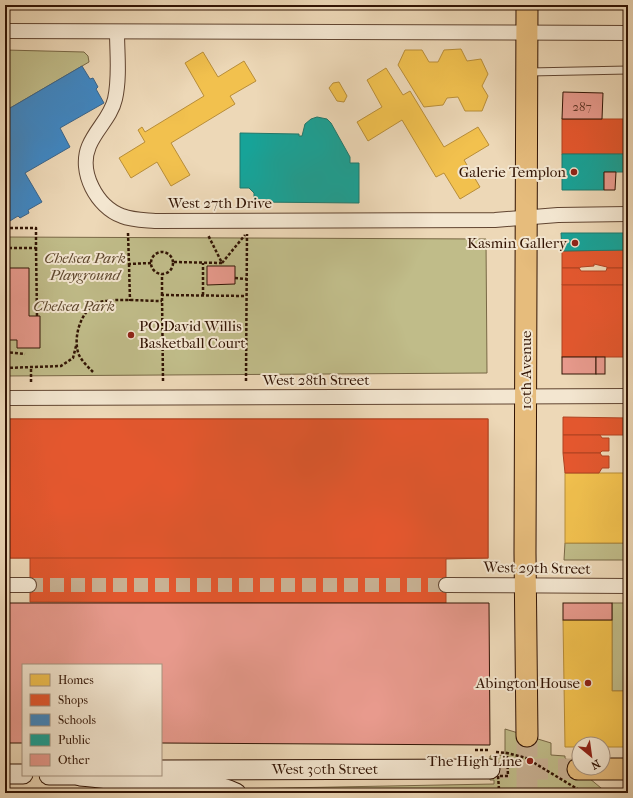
<svg xmlns="http://www.w3.org/2000/svg" width="633" height="798" font-family="'IM FELL French Canon',serif">
	<rect width="100%" height="100%" fill="#edd8b7"/>
	<filter id="stains"><feTurbulence type="fractalNoise" baseFrequency=".005" numOctaves="4"/><feColorMatrix values="0 0 0 0 .2 0 0 0 0 .09 0 0 0 0 .02 0 0 0 .5 -.17"/></filter>
	<radialGradient id="worn" r=".72"><stop offset=".6" stop-color="#630" stop-opacity="0"/><stop offset="1" stop-color="#630" stop-opacity=".3"/></radialGradient>
	<!-- green -->
	<g fill="#c0bc89" stroke="#796846">
		<polygon points="5,50 84,52 88,56 89,62 5,111"/>
		<polygon points="5,237 486,239 487,373 5,376"/>
		<polygon points="565,543 628,543 628,560 564,560"/>
		<polygon points="612,603 628,603 628,637 624,637 624,683 628,683 628,691 612,691"/>
		<polygon points="505,729 551,743 551,755 565,756 565,758 607,793 230,793 230,789 494,784 494,780 490,780 490,756 505,755"/>
	</g>
	<!-- homes -->
	<g fill="#f2c14e" stroke="#b88d38">
		<polygon points="461,49 467,61 481,59 488,74 482,86 488,96 482,111 465,111 458,97 447,98 443,105 424,107 398,65 405,50 422,50 429,62 438,62 444,50"/>
		<polygon points="203,52 218,77 244,61 256,81 230,96 235,104 171,143 190,175 171,186 157,162 131,178 119,158 145,142 138,130 142,127 145,132 204,96 185,63"/>
		<polygon points="386,68 403,95 410,91 444,147 478,127 489,145 464,160 480,187 460,199 444,173 436,177 402,120 368,141 357,122 382,107 367,80"/>
		<polygon points="339,82 347,96 344,102 337,101 329,88 333,83"/>
		<rect x="565" y="473" width="63" height="70"/>
		<polygon points="563,620 612,620 612,691 628,691 628,747 603,747 603,744 579,744 579,747 565,747"/>
	</g>
	<!-- shops -->
	<g fill="#e4572e" stroke="#af4321">
		<rect x="562" y="119" width="66" height="35"/>
		<polygon points="624,250 624,268 607,268 607,267 594,264 594,266 581,267 579,268 562,268 562,251"/>
		<polygon points="562,268 579,268 581,271 606,271 607,268 624,268 625,285 562,285"/>
		<rect x="562" y="285" width="66" height="72"/>
		<polygon points="563,417 628,418 628,435 563,435"/>
		<polygon points="5,419 488,419 488,558 446,559 446,603 30,602 30,558 5,558"/>
		<rect x="5" y="419" width="483" height="139"/>
		<polygon points="563,435 600,435 602,438 609,438 609,451 602,451 600,453 563,453"/>
		<polygon points="563,453 600,453 602,456 609,456 609,468 602,468 599,473 565,473"/>
	</g>
	<!-- schools -->
	<polygon fill="#3f88c5" stroke="#3b658b" points="82,66 90,79 93,78 98,87 96,89 104,103 60,128 70,147 25,173 42,202 28,210 29,213 20,218 18,216 5,224 5,111"/>
	<!-- public -->
	<g fill="#17a398" stroke="#1f786c">
		<polygon points="317,117 327,119 331,123 350,157 350,163 359,163 359,203 254,202 254,193 249,188 240,188 240,133 299,134 299,136 302,136 305,124 311,119"/>
		<polygon points="562,154 628,154 628,172 604,172 604,190 562,190"/>
		<polygon points="561,233 628,233 628,250 562,251"/>
	</g>
	<!-- building -->
	<g fill="#e89a8d" stroke="#321404">
		<polygon points="563,92 603,93 602,119 562,119"/>
		<polygon points="604,172 616,172 615,190 604,190"/>
		<polygon points="207,266 235,266 235,284 207,285"/>
		<polygon points="5,268 29,268 29,316 40,316 40,348 17,348 17,340 5,340"/>
		<rect x="562" y="357" width="34" height="17"/>
		<rect x="596" y="357" width="9" height="17"/>
		<polygon points="5,603 489,603 490,745 161,743 161,665 23,665 23,743 5,743"/>
		<rect x="563" y="603" width="49" height="17"/>
	</g>
	<g fill="none" stroke-linecap="round" stroke-linejoin="round">
		<!-- street-tunnel -->
		<polyline stroke="#c8b193" stroke-width="14" stroke-dasharray="14 7" stroke-linecap="butt" points="29,585 446,585"/>
		<!-- secondary-tunnel -->
		<polyline stroke="#c8b193" stroke-width="19" stroke-dasharray="19 10" stroke-linecap="butt" points="490,769 527,769"/>
		<!-- primary-tunnel -->
		<g stroke="#c8b193" stroke-width="21" stroke-dasharray="21 10" stroke-linecap="butt">
			<polyline points="527,736 527,793"/>
			<polyline points="527,769 578,769"/>
		</g>
		<defs>
			<polyline id="lane" points="529,72 628,70"/>
			<g id="street">
				<polyline points="5,31 628,33"/>
				<path d="M 117,32 C 117,53 120,77 115,99 C 111,117 96,129 89,146 C 78,172 97,207 122,216 C 132,220 144,220 155,221 L 495,220 L 558,215 L 628,214"/>
				<polyline points="5,398 628,396"/>
				<polyline points="5,585 29,585"/>
				<polyline points="446,585 628,586"/>
			</g>
			<g id="secondary">
				<polyline points="161,770 490,769"/>
				<polyline points="5,774 23,774"/>
				<polyline points="49,775 90,775"/>
				<path d="M 80,776 C 102,778 123,781 145,783 C 175,785 208,780 236,793"/>
			</g>
			<g id="primary">
				<polyline points="527,736 525,553 527,5"/>
				<polyline points="578,769 628,769"/>
			</g>
		</defs>
		<!-- lane casing -->
		<use href="#lane" stroke="#614531" stroke-width="9"/>
		<!-- street casing -->
		<use href="#street" stroke="#614531" stroke-width="16"/>
		<!-- secondary casing -->
		<use href="#secondary" stroke="#321404" stroke-width="21"/>
		<!-- primary casing -->
		<use href="#primary" stroke="#321404" stroke-width="23"/>
		<!-- path -->
		<g stroke="#321404" stroke-width="2.5" stroke-dasharray="3 2" stroke-linecap="butt">
			<polyline points="5,228 36,228 36,248 5,248"/>
			<polyline points="128,233 129,264 151,263"/>
			<polyline points="36,248 37,316"/>
			<circle cx="162" cy="263" r="11"/>
			<polyline points="174,262 222,263 208,235"/>
			<polyline points="222,263 245,235"/>
			<polyline points="129,264 130,301"/>
			<polyline points="235,278 247,279"/>
			<polyline points="162,295 162,274"/>
			<polyline points="203,295 203,263"/>
			<polyline points="5,352 25,354"/>
			<polyline points="5,368 61,366 73,358 76,346"/>
			<path d="M 93,372 C 88,367 82,361 79,355 C 72,338 81,308 100,302 C 117,298 144,301 162,301"/>
			<polyline points="163,381 162,295 246,296"/>
			<polyline points="246,381 247,234"/>
			<polyline points="31,382 31,368"/>
			<polyline points="475,750 488,750"/>
			<polyline points="496,752 507,753"/>
			<polyline points="402,793 499,789"/>
		</g>
		<!-- lane -->
		<use href="#lane" stroke="#f3e6d0" stroke-width="7"/>
		<!-- street -->
		<use href="#street" stroke="#f3e6d0" stroke-width="14"/>
		<!-- secondary -->
		<use href="#secondary" stroke="#f3e6d0" stroke-width="19"/>
		<!-- primary -->
		<use href="#primary" stroke="#e6bc7c" stroke-width="21"/>
		<!-- path-bridge -->
		<polyline stroke="#321404" stroke-width="2.5" stroke-dasharray="3 2" stroke-linecap="butt" points="499,789 498,776 508,776 507,753 526,758 584,793"/>
	</g>
	<!-- markers -->
	<g fill="#8f2418" stroke="#f3e6d0" stroke-width="1.5">
		<circle cx="574" cy="172" r="4"/>
		<circle cx="575" cy="243" r="4"/>
		<circle cx="131" cy="335" r="4"/>
		<circle cx="588" cy="683" r="4"/>
		<circle cx="530" cy="761" r="4"/>
	</g>
	<g text-anchor="middle" stroke-width="4" stroke-linejoin="round" paint-order="stroke">
		<!-- number labels -->
		<g font-size="13" fill="#603626">
			<text x="582" y="111">287</text>
		</g>
		<!-- poi labels -->
		<g font-size="15" fill="#321404" stroke="#f3e6d0" text-anchor="end">
			<text x="566" y="177">Galerie Templon</text>
			<text x="567" y="248">Kasmin Gallery</text>
			<text x="139" y="331" text-anchor="start">PO David Willis<tspan x="139" dy="17">Basketball Court</tspan></text>
			<text x="580" y="688">Abington House</text>
			<text x="522" y="766">The High Line</text>
		</g>
		<!-- street labels -->
		<g font-size="15" fill="#321404" stroke="#f3e6d0">
			<text x="220" y="208">West 27th Drive</text>
			<text transform="translate(526 370) rotate(-90)" y="5">10th Avenue</text>
			<text x="316" y="385">West 28th Street</text>
			<text transform="translate(537 568) rotate(1)" y="5">West 29th Street</text>
			<text x="325" y="774">West 30th Street</text>
		</g>
		<!-- park labels -->
		<g font-size="15" font-style="italic" fill="#5d462c" stroke="#f3e6d0">
			<text x="85" y="263">Chelsea Park<tspan x="85" dy="17">Playground</tspan></text>
			<text x="74" y="311">Chelsea Park</text>
		</g>
	</g>
	<!-- margin -->
	<rect width="633" height="798" fill="none" stroke="#edd8b7" stroke-width="20"/>
	<rect x="6" y="6" width="621" height="786" fill="none" stroke="#321404" stroke-width="2"/>
	<rect x="10" y="10" width="613" height="778" fill="none" stroke="#321404"/>
	<!-- legend -->
	<rect x="22" y="664" width="140" height="112" fill="#f3e6d0" stroke="#a6927e"/>
	<rect x="30" y="674" width="20" height="12" fill="#f2c14e" stroke="#a6927e"/>
	<text x="58" y="684" font-size="12" fill="#321404">Homes</text>
	<rect x="30" y="694" width="20" height="12" fill="#e4572e" stroke="#a6927e"/>
	<text x="58" y="704" font-size="12" fill="#321404">Shops</text>
	<rect x="30" y="714" width="20" height="12" fill="#3f88c5" stroke="#a6927e"/>
	<text x="58" y="724" font-size="12" fill="#321404">Schools</text>
	<rect x="30" y="734" width="20" height="12" fill="#17a398" stroke="#a6927e"/>
	<text x="58" y="744" font-size="12" fill="#321404">Public</text>
	<rect x="30" y="754" width="20" height="12" fill="#e89a8d" stroke="#a6927e"/>
	<text x="58" y="764" font-size="12" fill="#321404">Other</text>
	<!-- north arrow -->
	<g transform="translate(591 756) rotate(151)"><circle r="19" fill="#f3e6d0" stroke="#a6927e"/>
	<path d="M0-3L7 15L0 10L-7 15Z" fill="#8f2418"/>
	<text y="-6" font-size="11" font-weight="bold" text-anchor="middle" fill="#321404">N</text>
	</g>
	<rect width="100%" height="100%" filter="url(#stains)"/>
	<rect width="100%" height="100%" fill="url(#worn)"/>
</svg>
